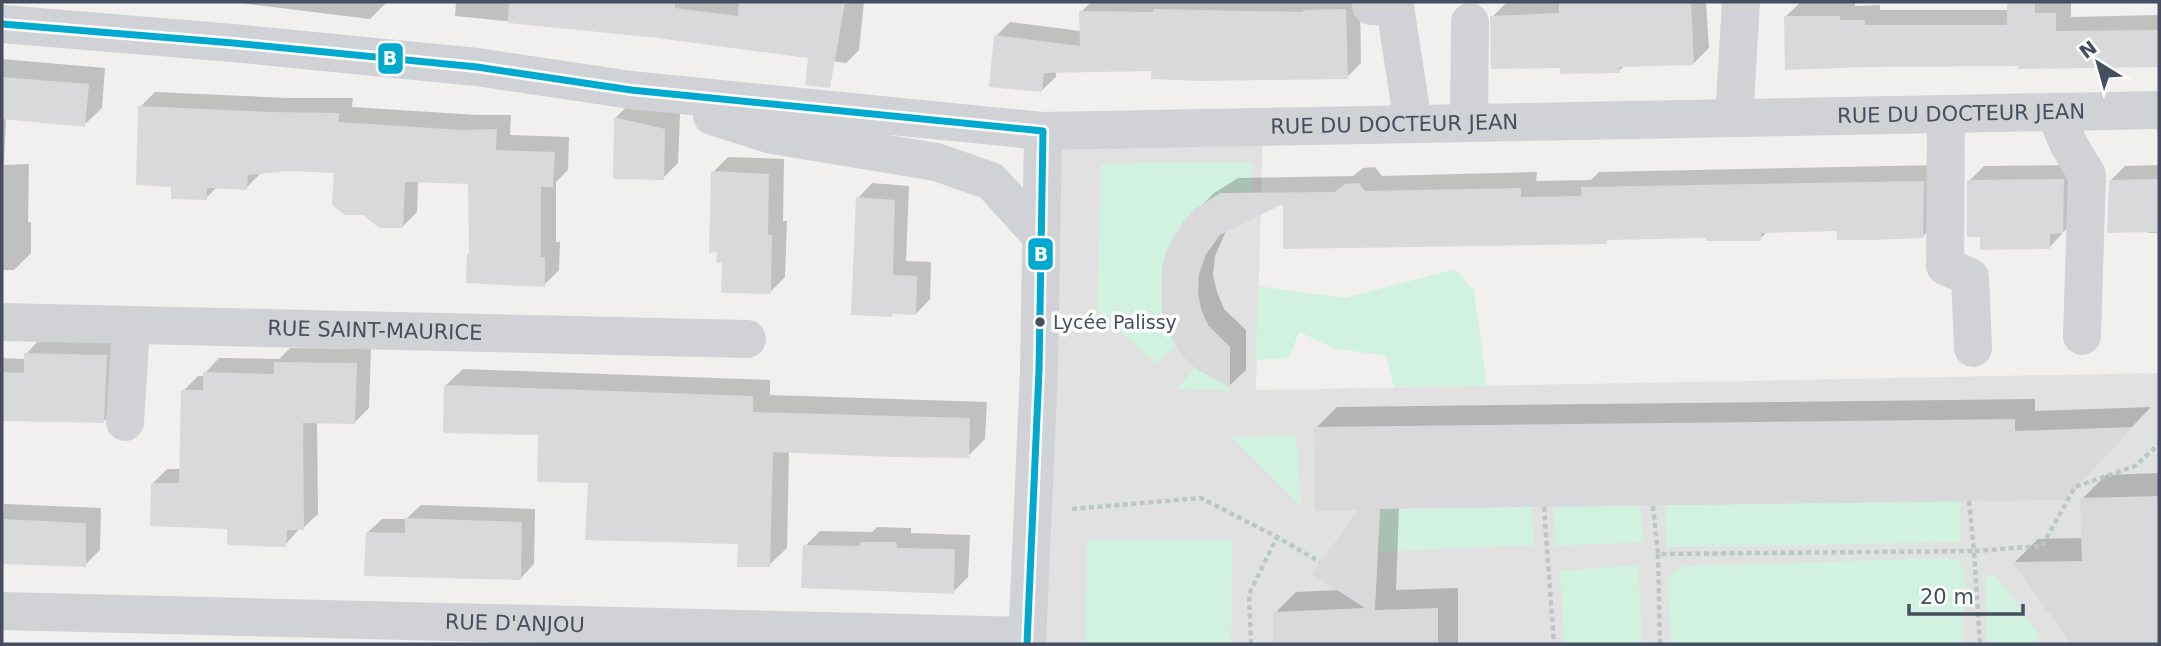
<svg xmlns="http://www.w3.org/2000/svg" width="2161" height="646" font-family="'DejaVu Sans',sans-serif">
	<rect width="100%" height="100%" fill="#f1f0ef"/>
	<!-- education -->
	<polygon fill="#e2e1e2" points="1263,126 1256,390 2159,373 2159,644 1027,644 1043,131"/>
	<!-- green -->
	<g fill="#d2f2e1">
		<path d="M 1252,162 L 1252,193 C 1243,193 1229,190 1220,193 C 1215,195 1210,199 1206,202 C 1159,232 1148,300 1176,346 L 1156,364 L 1097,309 L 1101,163 Z"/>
		<polygon points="1455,269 1474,290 1487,386 1394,387 1386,356 1333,348 1299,332 1289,358 1256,360 1258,286 1345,298"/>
		<polygon points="1195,368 1230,384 1230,390 1177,389"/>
		<polygon points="1296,436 1301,506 1231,437"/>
		<polygon points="1959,501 1961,542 1667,547 1665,505"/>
		<polygon points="1641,506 1643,542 1556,546 1553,507"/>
		<polygon points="1532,507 1534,545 1378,552 1380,509"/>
		<polygon points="1087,540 1232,540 1231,644 1086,644"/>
		<polygon points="1948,558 1959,561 1965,573 1964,644 1671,644 1668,580 1675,570 1685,566"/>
		<polygon points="1638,565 1642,644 1564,644 1560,571"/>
		<polygon points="1985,575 1995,575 2040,636 2036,644 1987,644"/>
	</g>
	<!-- shadow -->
	<g fill="#0003">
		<polygon points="232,2 387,2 370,19"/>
		<polygon points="456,2 864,2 859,50 846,63 658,36 455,16"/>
		<polygon points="1091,2 1360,2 1361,63 1347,77 1153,69 1056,71 1056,77 1041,91 996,36 1010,22 1081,31 1081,12"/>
		<polygon points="1507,2 1581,2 1582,9 1637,10 1637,2 1706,2 1709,48 1693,64 1625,65 1619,71 1561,66 1492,17"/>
		<polygon points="1801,2 1855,2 1855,6 1880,5 1880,10 2009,10 2009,2 2071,2 2071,17 2159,15 2159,65 2020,68 2020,64 1786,16"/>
		<polygon points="2,59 105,68 102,108 84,125 6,118 4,165 29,164 28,222 31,222 31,253 14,270 2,270"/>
		<polygon points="155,92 288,98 353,98 352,107 478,115 511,115 510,135 569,137 568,170 556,182 556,242 560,242 559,270 544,285 471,253 470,183 418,181 417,212 402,227 336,171 288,169 261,173 246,188 217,187 206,198 173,185 140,107"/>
		<polygon points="631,103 680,114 678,163 663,178 615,118"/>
		<polygon points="728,157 784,159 783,221 787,221 785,277 770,292 724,261 713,172"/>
		<polygon points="1939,165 1939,220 1923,236 1839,230 1768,231 1760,239 1708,236 1610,238 1606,242 1285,201 1226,231 1215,256 1213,275 1217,292 1224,309 1246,330 1246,370 1230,385 1196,367 1184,223 1214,193 1238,178 1353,176 1363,168 1375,167 1382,176 1537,172 1536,181 1591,180 1599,172"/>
		<polygon points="2078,165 2077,217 2049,248 1969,181 1984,166"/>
		<polygon points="2159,165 2159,233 2148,233 2110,181 2125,166"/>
		<polygon points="872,183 909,186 906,261 931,262 930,299 916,314 894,313 891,315 858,198"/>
		<polygon points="40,339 121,341 117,407 103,422 2,420 2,358 26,359 26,354"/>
		<polygon points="290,348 371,349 369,408 354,423 317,421 318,514 303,528 300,528 285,545 229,527 153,483 167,469 181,469 183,391 198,376 205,376 205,373 219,358 279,359"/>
		<polygon points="463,369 770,380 770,395 987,402 985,439 968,456 789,451 787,548 769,565 740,542 590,482 539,433 445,386"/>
		<polygon points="2035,399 2035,411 2151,407 2084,477 1399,507 1396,590 1458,588 1458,644 1275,644 1275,613 1296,592 1340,590 1362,508 1316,428 1337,407"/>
		<polygon points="2159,473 2159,644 2073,644 2015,562 2038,539 2083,538 2082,499 2106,475"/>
		<polygon points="4,504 101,508 100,550 85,565 2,562"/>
		<polygon points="421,505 535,509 534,564 520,579 367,533 382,519 406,519"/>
		<polygon points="877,527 911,528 911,533 970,535 968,577 953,592 805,546 820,531 872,532"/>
	</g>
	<!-- building -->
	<g fill="#d9d9db">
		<polygon points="509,2 675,2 675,8 738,16 739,2 845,2 830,88 805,85 808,58 658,38 508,23"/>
		<polygon points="1559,2 1691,2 1694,65 1619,67 1620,73 1560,74 1560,68 1491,69 1490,16 1559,13"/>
		<polygon points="2007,2 2035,2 2035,13 2056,13 2056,31 2159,30 2159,67 2018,69 2018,66 1865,67 1785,70 1784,16 1840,16 1840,20 1865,20 1865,25 2007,25"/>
		<polygon points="1153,9 1303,12 1303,10 1346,9 1348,79 1202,81 1151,79 1151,71 1044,73 1042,92 989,87 994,35 1080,46 1079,11 1153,12"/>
		<polygon points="2,77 89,84 85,127 2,119"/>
		<polygon points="138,106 272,112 339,113 338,122 462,130 497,129 496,150 555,152 553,187 541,187 541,257 545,257 545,287 466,283 467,254 469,254 468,184 405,182 403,228 379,228 363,215 345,215 332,205 334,173 288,171 248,175 247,190 207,188 207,200 171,199 171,187 136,185"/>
		<polygon points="614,117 665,129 664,180 613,179"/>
		<polygon points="711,171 769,174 768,235 772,235 771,294 721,293 722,263 716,262 717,252 709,253"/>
		<polygon points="2064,179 2063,233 2050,234 2050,249 1980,250 1980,237 1967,237 1967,180"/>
		<polygon points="2159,179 2159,232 2107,233 2109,180"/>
		<polygon points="1924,181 1923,238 1872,240 1837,240 1837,231 1761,233 1761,241 1706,241 1706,238 1607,240 1607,244 1283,249 1283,204 1220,235 1206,254 1199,274 1198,293 1201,309 1208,325 1230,347 1230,388 1195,368 1183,356 1168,333 1162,313 1162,267 1166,251 1183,222 1195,209 1220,193 1335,192 1345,184 1359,183 1365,191 1521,188 1521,197 1581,196 1581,187"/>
		<polygon points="856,197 895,200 893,275 917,276 916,315 892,314 892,317 851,315"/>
		<polygon points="24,353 107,355 104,423 2,421 2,372 24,373"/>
		<polygon points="274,362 357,363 355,424 303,423 304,530 287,530 286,547 227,545 227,529 150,526 151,483 179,483 181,390 203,390 203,372 274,374"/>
		<polygon points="444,385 753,396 753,412 970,418 969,458 892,457 773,452 770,567 737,567 738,544 585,540 588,483 537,482 538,435 443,433"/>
		<polygon points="2015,419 2015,431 2133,427 2064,500 1380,509 1375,610 1438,608 1438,644 1273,644 1273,612 1365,608 1312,574 1358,510 1315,511 1314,427"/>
		<polygon points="2159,496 2159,644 2071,644 2012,562 2082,561 2080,498"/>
		<polygon points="405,518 522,522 521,580 364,576 366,532 405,533"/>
		<polygon points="2,519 86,523 86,567 2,564"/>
		<polygon points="860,542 896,542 897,548 955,549 954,594 801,588 803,545 860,546"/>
	</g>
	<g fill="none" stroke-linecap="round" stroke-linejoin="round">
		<!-- path -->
		<g stroke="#bac8c5" stroke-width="4.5" stroke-dasharray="5 3.5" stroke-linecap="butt">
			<polyline points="1969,501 1974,551 2042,546 2075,487 2135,466 2159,444"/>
			<polyline points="1653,506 1658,554"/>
			<polyline points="1544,507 1554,644"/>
			<polyline points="1072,509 1201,498 1277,537 1320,562"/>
			<polyline points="1251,644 1249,594 1277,537"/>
			<polyline points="1660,644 1658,554 1974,551 1980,644"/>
		</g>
		<!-- minor -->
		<g stroke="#d1d2d6" stroke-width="38">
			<polyline points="1371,6 1395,7 1413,123"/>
			<path id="s1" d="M 2,24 L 233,43 L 477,67 L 631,90 L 1043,131 L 2159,110"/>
			<polyline points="2055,112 2069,145 2087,175 2082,336"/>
			<polyline points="1946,114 1945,266 1970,277 1973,348"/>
			<polyline points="712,116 772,135 936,162 991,181 1041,236"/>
			<polyline points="1734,118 1741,2"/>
			<polyline points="1469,122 1470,22"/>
			<path id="s2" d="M 2,322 L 747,339"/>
			<polyline points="125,422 131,326"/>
			<path id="s3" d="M 2,611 L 1027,636"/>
			<polyline points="1027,644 1039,370 1043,131"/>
		</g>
		<defs>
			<polyline id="bus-1" points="2,24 233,43 477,67 631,90 1043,131 1039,370 1027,644"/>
		</defs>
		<!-- bus-1 casing -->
		<use href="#bus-1" stroke="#fff" stroke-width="12"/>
		<!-- bus-1 -->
		<use href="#bus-1" stroke="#00a9ce" stroke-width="7"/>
	</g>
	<!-- markers -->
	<circle fill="#454f5f" stroke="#fff" stroke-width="2.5" cx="1040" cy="322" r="6"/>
	<g text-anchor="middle" stroke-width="7" stroke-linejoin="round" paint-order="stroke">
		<!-- bus labels -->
		<g font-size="19" fill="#454f5f" stroke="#fff" text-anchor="start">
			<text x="1053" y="329">Lycée Palissy</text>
		</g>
		<!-- street labels -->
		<g font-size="21" fill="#454f5f" stroke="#fff">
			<text dy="7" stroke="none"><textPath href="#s1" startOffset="1965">RUE DU DOCTEUR JEAN</textPath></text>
			<text dy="7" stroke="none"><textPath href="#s1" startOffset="1398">RUE DU DOCTEUR JEAN</textPath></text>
			<text dy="7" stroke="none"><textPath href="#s2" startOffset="373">RUE SAINT-MAURICE</textPath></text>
			<text dy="7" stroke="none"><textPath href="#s3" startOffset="513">RUE D'ANJOU</textPath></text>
		</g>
	</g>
	<g stroke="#fff" stroke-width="2.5">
		<rect x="377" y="42" width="27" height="33" rx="7" fill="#00a9ce"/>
		<rect x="1027" y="237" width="27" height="34" rx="7" fill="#00a9ce"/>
	</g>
	<g font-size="19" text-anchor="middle" font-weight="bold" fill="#fff">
		<text x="390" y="65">B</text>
		<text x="1041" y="261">B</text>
	</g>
	<!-- border -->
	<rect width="2161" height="646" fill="none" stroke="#454f5f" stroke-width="7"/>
	<!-- north arrow -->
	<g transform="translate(2098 63) rotate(323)" stroke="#ffffff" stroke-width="5" paint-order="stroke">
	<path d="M0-5L12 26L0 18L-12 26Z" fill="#454f5f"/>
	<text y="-10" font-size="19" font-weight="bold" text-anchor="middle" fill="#454f5f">N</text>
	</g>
	<!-- scale -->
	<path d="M1909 604v10h114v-10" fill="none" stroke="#454f5f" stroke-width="3.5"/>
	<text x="1920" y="604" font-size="21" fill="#454f5f" stroke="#ffffff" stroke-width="5" paint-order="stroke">20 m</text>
</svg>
